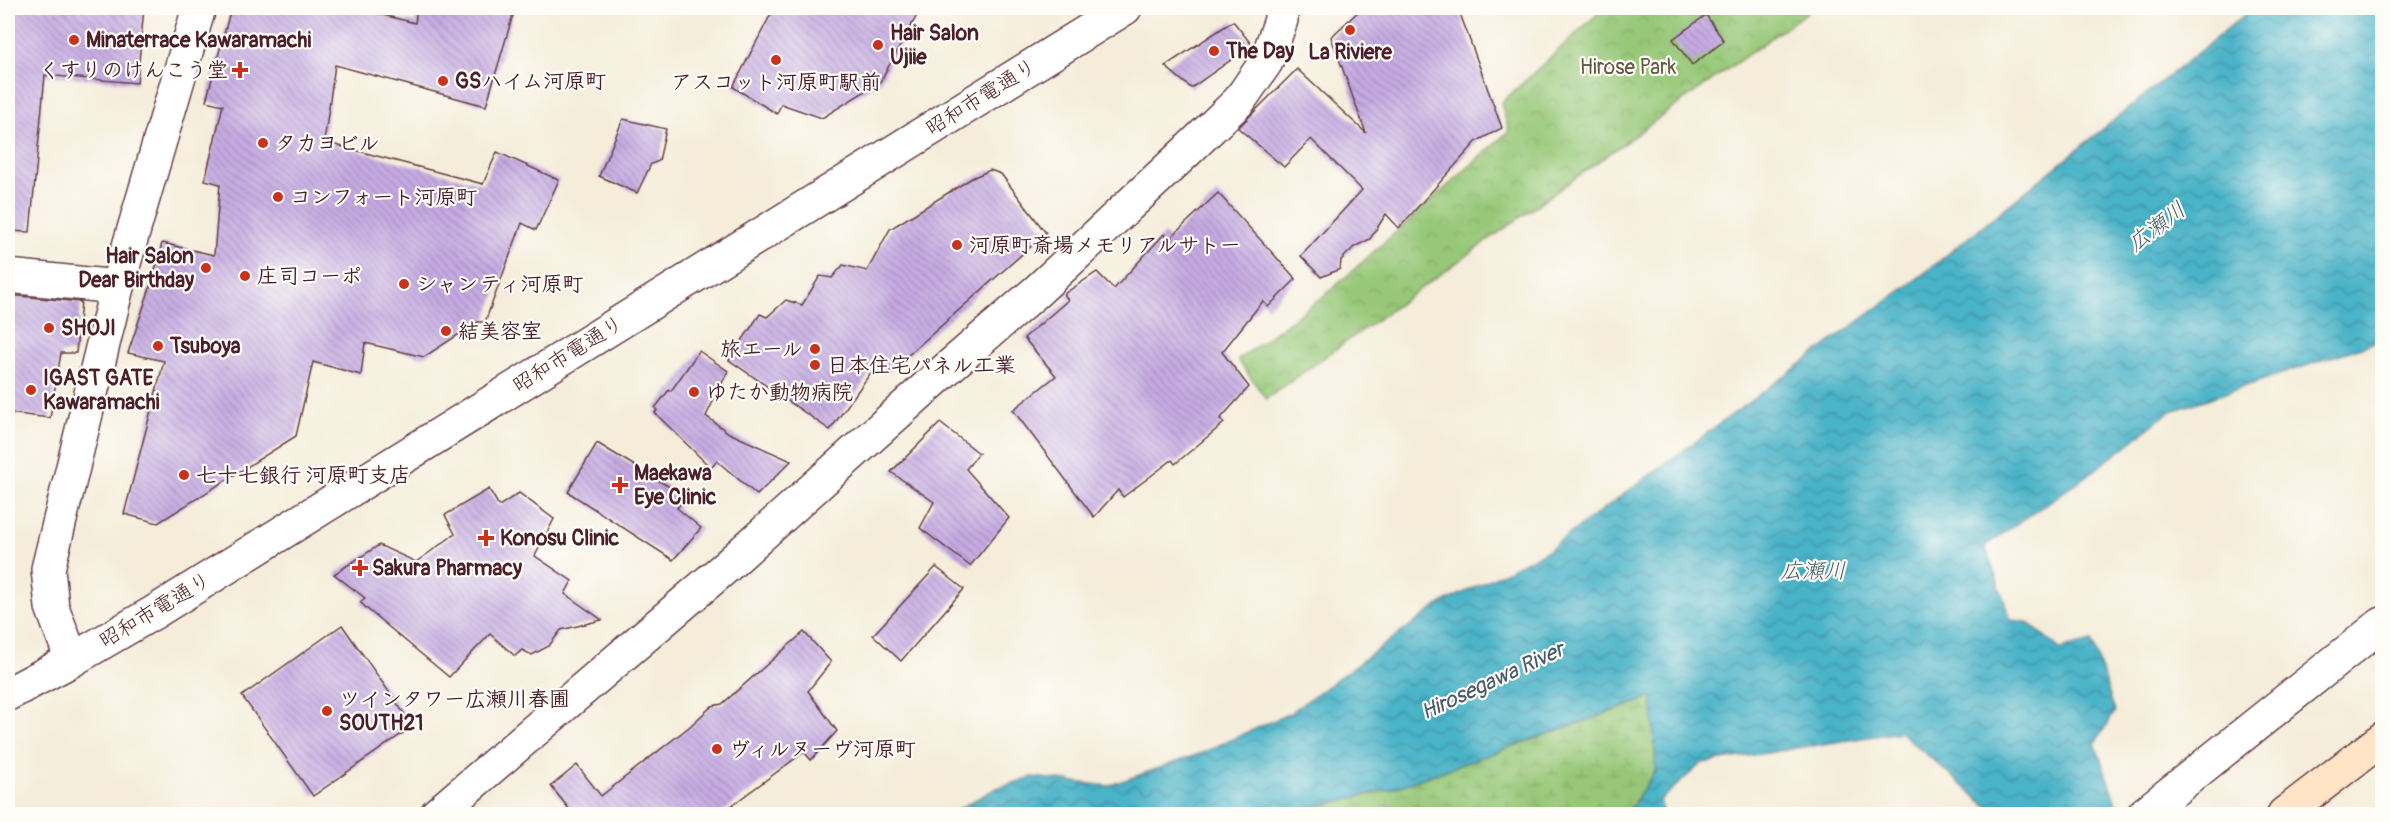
<svg xmlns="http://www.w3.org/2000/svg" width="2390" height="822" font-family="Pangolin,'Klee One',sans-serif">
	<defs>
		<pattern id="wetland-marsh" width="20" height="14" patternUnits="userSpaceOnUse" patternTransform="scale(1.5)"><rect width="20" height="14" fill="#97c878"/><path d="M1 5h8M5 5V1M11 12h8M15 12V8" fill="none" stroke="#84ab68"/></pattern>
		<pattern id="park-crowns" width="20" height="18" patternUnits="userSpaceOnUse" patternTransform="scale(1.5)"><rect width="20" height="18" fill="#97c878"/><path d="M2 6a3 3 0 1 1 6 0M12 15a3 3 0 1 1 6 0" fill="none" stroke="#84ab68"/></pattern>
		<pattern id="water-waves" width="16" height="10" patternUnits="userSpaceOnUse" patternTransform="scale(1.5)"><rect width="16" height="10" fill="#4ab3c8"/><path d="M0 5q4-4 8 0t8 0" fill="none" stroke="#4091a3"/></pattern>
		<pattern id="building-back-hatch" width="6" height="6" patternUnits="userSpaceOnUse" patternTransform="scale(1.5)"><rect width="6" height="6" fill="#c6ace3"/><path d="M-1 5l2 2M0 0l6 6M5-1l2 2" fill="none" stroke="#a38bb8"/></pattern>
	</defs>
	<rect width="100%" height="100%" fill="#fdfcf7"/>
	<filter id="ink" filterUnits="userSpaceOnUse"><feTurbulence type="fractalNoise" baseFrequency=".0167" numOctaves="2"/><feDisplacementMap in="SourceGraphic" scale="12" xChannelSelector="R" yChannelSelector="G"/><feConvolveMatrix kernelMatrix="1 2 1 2 8 2 1 2 1" color-interpolation-filters="sRGB"/></filter>
	<filter id="wash" filterUnits="userSpaceOnUse"><feTurbulence type="fractalNoise" baseFrequency=".008" numOctaves="4" result="noise"/><feDisplacementMap in="SourceGraphic" scale="24" xChannelSelector="R" yChannelSelector="G"/><feGaussianBlur stdDeviation="1.35" result="paint"/><feColorMatrix in="noise" values="0 0 0 0 0 0 0 0 0 0 0 0 0 0 0 0 0 1.4 0 .05"/><feComposite in="paint" operator="in"/></filter>
	<g filter="url(#wash)">
		<rect width="100%" height="100%" fill="#f5edda"/>
		<!-- wetland -->
		<polygon fill="url(#wetland-marsh)" stroke="#707452" stroke-width="1.5" points="1653,697 1656,770 1627,814 1280,814 1392,789"/>
		<!-- park -->
		<polygon fill="url(#park-crowns)" stroke="#707452" stroke-width="1.5" points="1604,8 1813,8 1266,399 1238,360 1329,292 1509,131 1501,103"/>
		<!-- water -->
		<polygon fill="url(#water-waves)" stroke="#4a697a" stroke-width="1.5" points="2253,8 2382,8 2382,340 2169,412 2094,471 1985,546 2011,620 2027,622 2060,649 2092,641 2115,712 2095,743 2117,806 2111,814 1996,814 1900,732 1702,763 1660,800 1664,814 1627,814 1656,770 1652,697 1392,789 1280,814 949,814 997,788 1033,777 1108,786 1202,753 1290,713 1439,605 1545,552 1922,275"/>
		<g id="blocks">
			<!-- building -->
			<g fill="url(#building-back-hatch)">
				<polygon points="8,8 144,8 137,83 45,75 30,232 8,231"/>
				<polygon points="231,8 355,8 415,23 417,8 515,8 486,106 335,65 324,142 483,184 497,152 559,180 536,230 522,223 485,322 478,322 424,357 365,343 361,375 313,362 296,436 158,523 124,514 164,361 128,353 152,282 162,243 214,255 220,184 205,180 223,105 206,101"/>
				<polygon points="774,8 921,8 880,82 822,118 781,104 777,114 733,87"/>
				<polygon points="1362,8 1458,8 1502,128 1477,141 1399,228 1386,214 1370,239 1354,247 1341,260 1340,269 1321,277 1301,256 1362,190 1311,139 1284,167 1238,128 1297,69 1366,133 1331,37"/>
				<polygon points="1706,15 1724,41 1692,65 1673,39"/>
				<polygon points="1233,21 1252,45 1191,88 1165,66"/>
				<polygon points="623,119 666,129 659,161 651,164 637,193 599,176"/>
				<polygon points="990,170 1001,174 1046,233 888,373 872,371 830,430 729,360 760,314 767,317 786,300 802,305 820,276 832,278 843,265 867,271 890,229 972,178"/>
				<polygon points="1218,193 1296,279 1268,307 1263,301 1222,352 1249,387 1220,419 1224,423 1175,464 1172,460 1123,497 1118,490 1094,517 1013,410 1056,376 1024,338 1068,300 1064,294 1097,272 1114,289 1164,234 1169,239"/>
				<polygon points="8,295 81,302 76,353 61,353 50,418 8,413"/>
				<polygon points="699,351 728,371 706,416 729,433 791,461 757,495 717,461 711,468 655,413 657,410 655,408 669,390 671,391"/>
				<polygon points="940,423 979,453 966,469 1009,518 970,566 920,528 934,502 891,472"/>
				<polygon points="597,443 686,497 677,508 701,528 673,560 568,492"/>
				<polygon points="489,489 499,506 519,493 554,519 535,556 572,581 565,594 602,620 561,630 549,646 532,655 522,650 515,656 490,634 449,677 366,608 360,602 365,598 334,574 379,545 416,562 455,534 445,515"/>
				<polygon points="936,567 964,589 901,661 873,635"/>
				<polygon points="342,625 413,726 313,796 242,696"/>
				<polygon points="804,632 831,662 808,691 837,731 811,760 804,752 720,814 573,814 551,786 577,765 601,796 689,727 712,706 722,704"/>
			</g>
		</g>
	</g>
	<g filter="url(#ink)">
		<use href="#blocks" fill-opacity="0" stroke="#643e45" stroke-width="1.5"/>
		<g fill="none" stroke-linecap="round" stroke-linejoin="round">
			<defs>
				<polyline id="pedestrian" points="2144,814 2382,624"/>
				<g id="minor">
					<polyline points="8,276 117,287"/>
					<polyline points="72,660 52,607 48,569 117,287 199,8"/>
					<polyline points="437,814 727,566 950,366 1037,291 1186,152 1239,101 1266,62 1281,20 1281,8"/>
				</g>
				<polyline id="tertiary" points="8,694 72,660 153,613 1125,8"/>
				<polyline id="secondary" points="2284,814 2382,739"/>
			</defs>
			<!-- pedestrian casing -->
			<use href="#pedestrian" stroke="#643e45" stroke-width="36"/>
			<!-- minor casing -->
			<use href="#minor" stroke="#643e45" stroke-width="36"/>
			<!-- tertiary casing -->
			<use href="#tertiary" stroke="#643e45" stroke-width="36"/>
			<!-- secondary casing -->
			<use href="#secondary" stroke="#643e45" stroke-width="36"/>
			<!-- pedestrian -->
			<use href="#pedestrian" stroke="#fff" stroke-width="33"/>
			<!-- minor -->
			<use href="#minor" stroke="#fff" stroke-width="33"/>
			<!-- tertiary -->
			<use href="#tertiary" stroke="#fff" stroke-width="33"/>
			<!-- secondary -->
			<use href="#secondary" stroke="#ffe4c6" stroke-width="33"/>
		</g>
	</g>
	<!-- markers -->
	<g fill="#c8321e" stroke="#fdfcf7" stroke-width="2">
		<circle cx="1350" cy="30" r="6"/>
		<circle cx="74" cy="40" r="6"/>
		<circle cx="878" cy="45" r="6"/>
		<circle cx="1214" cy="51" r="6"/>
		<circle cx="776" cy="60" r="6"/>
		<path d="M237 61h6v6h6v6h-6v6h-6v-6h-6v-6h6z"/>
		<circle cx="443" cy="81" r="6"/>
		<circle cx="263" cy="143" r="6"/>
		<circle cx="278" cy="197" r="6"/>
		<circle cx="957" cy="245" r="6"/>
		<circle cx="206" cy="268" r="6"/>
		<circle cx="245" cy="276" r="6"/>
		<circle cx="404" cy="284" r="6"/>
		<circle cx="49" cy="328" r="6"/>
		<circle cx="446" cy="331" r="6"/>
		<circle cx="158" cy="346" r="6"/>
		<circle cx="815" cy="349" r="6"/>
		<circle cx="815" cy="365" r="6"/>
		<circle cx="31" cy="390" r="6"/>
		<circle cx="694" cy="392" r="6"/>
		<circle cx="184" cy="475" r="6"/>
		<path d="M617 476h6v6h6v6h-6v6h-6v-6h-6v-6h6z"/>
		<path d="M483 529h6v6h6v6h-6v6h-6v-6h-6v-6h6z"/>
		<path d="M357 559h6v6h6v6h-6v6h-6v-6h-6v-6h6z"/>
		<circle cx="327" cy="711" r="6"/>
		<circle cx="717" cy="749" r="6"/>
	</g>
	<g text-anchor="middle" stroke-width="4.5" stroke-linejoin="round" paint-order="stroke">
		<!-- poi labels -->
		<g font-size="21" font-weight="bold" fill="#4a1f2b" stroke="#fdfcf7" text-anchor="start">
			<text x="890" y="40">Hair Salon<tspan x="890" dy="24">Ujiie</tspan></text>
			<text x="86" y="47">Minaterrace Kawaramachi</text>
			<text x="1226" y="58">The Day</text>
			<text x="1350" y="59" text-anchor="middle">La Riviere</text>
			<text x="228" y="77" text-anchor="end">くすりのけんこう堂</text>
			<text x="455" y="88">GSハイム河原町</text>
			<text x="776" y="89" text-anchor="middle">アスコット河原町駅前</text>
			<text x="275" y="150">タカヨビル</text>
			<text x="290" y="204">コンフォート河原町</text>
			<text x="969" y="252">河原町斎場メモリアルサトー</text>
			<text x="194" y="263" text-anchor="end">Hair Salon<tspan x="194" dy="24">Dear Birthday</tspan></text>
			<text x="257" y="283">庄司コーポ</text>
			<text x="416" y="291">シャンティ河原町</text>
			<text x="61" y="335">SHOJI</text>
			<text x="458" y="338">結美容室</text>
			<text x="170" y="353">Tsuboya</text>
			<text x="803" y="356" text-anchor="end">旅エール</text>
			<text x="827" y="372">日本住宅パネル工業</text>
			<text x="43" y="385">IGAST GATE<tspan x="43" dy="24">Kawaramachi</tspan></text>
			<text x="706" y="399">ゆたか動物病院</text>
			<text x="634" y="480">Maekawa<tspan x="634" dy="24">Eye Clinic</tspan></text>
			<text x="196" y="482">七十七銀行 河原町支店</text>
			<text x="500" y="545">Konosu Clinic</text>
			<text x="372" y="575">Sakura Pharmacy</text>
			<text x="339" y="706">ツインタワー広瀬川春圃<tspan x="339" dy="24">SOUTH21</tspan></text>
			<text x="729" y="756">ヴィルヌーヴ河原町</text>
		</g>
		<!-- park labels -->
		<g font-size="21" fill="#655a46" stroke="#fdfcf7">
			<text x="1628" y="74">Hirose Park</text>
		</g>
		<!-- street labels -->
		<g font-size="21" fill="#4a1f2b" stroke="#fdfcf7">
			<text transform="translate(981 97) rotate(-32)" y="7">昭和市電通り</text>
			<text transform="translate(568 354) rotate(-32)" y="7">昭和市電通り</text>
			<text transform="translate(155 610) rotate(-31)" y="7">昭和市電通り</text>
		</g>
		<!-- water labels -->
		<g font-size="22" font-style="italic" fill="#4a5a6a" stroke="#fdfcf7">
			<text transform="translate(2156 226) rotate(-37)" y="8">広瀬川</text>
			<text x="1813" y="578">広瀬川</text>
			<text transform="translate(1492 680) rotate(-25)" y="8">Hirosegawa River</text>
		</g>
	</g>
	<!-- margin -->
	<rect width="2390" height="822" fill="none" stroke="#fdfcf7" stroke-width="30"/>
</svg>
